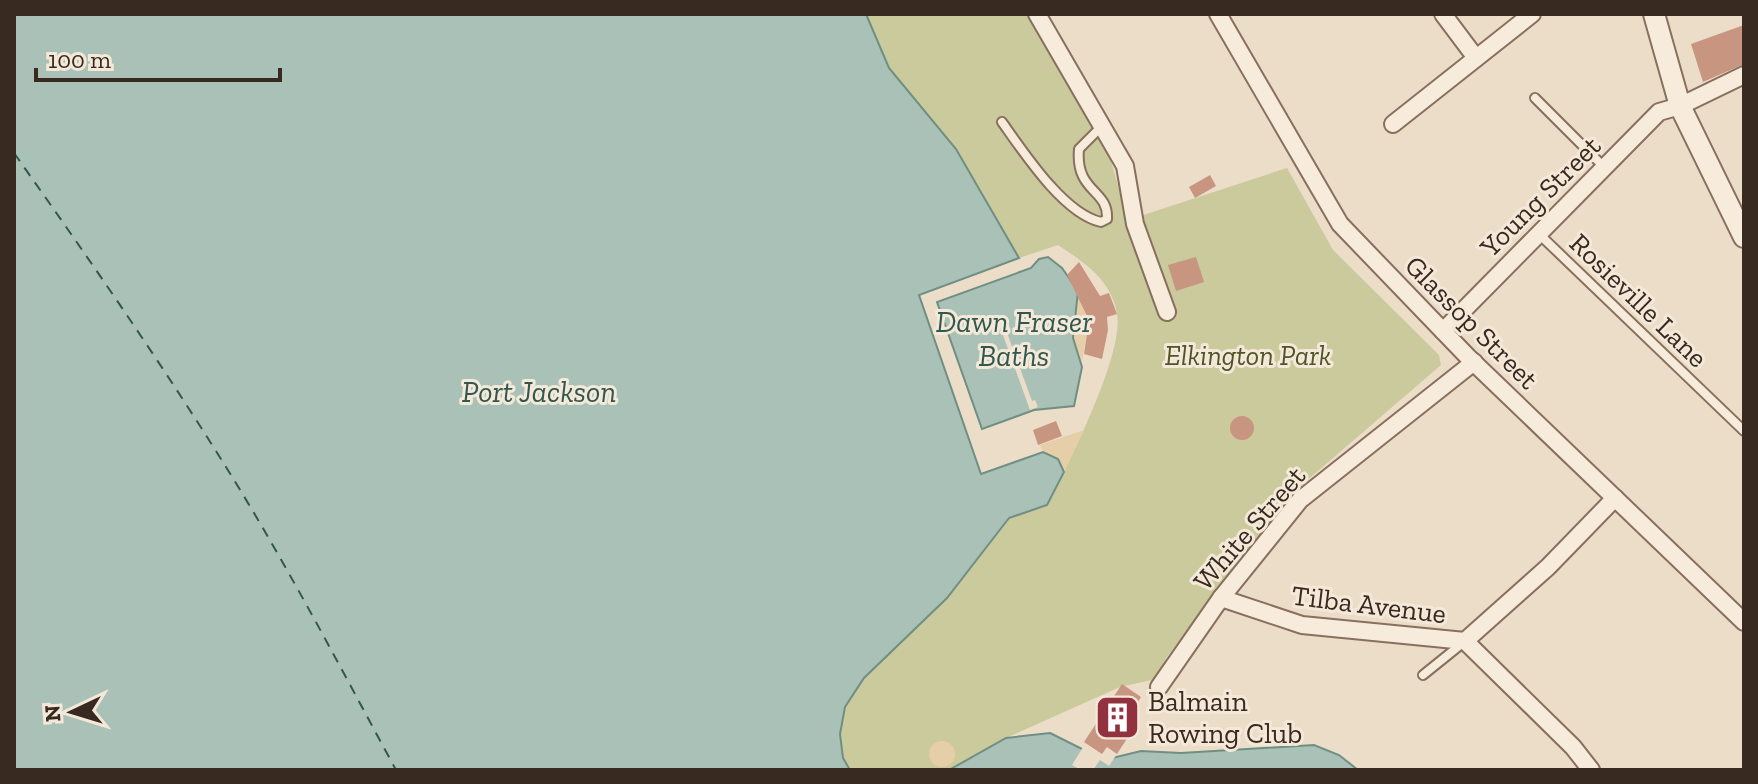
<svg xmlns="http://www.w3.org/2000/svg" width="1758" height="784" font-family="'Zilla Slab',serif">
	<rect width="100%" height="100%" fill="#ecddc9"/>
	<!-- green -->
	<path fill="#caca9d" d="M 866,14 L 1027,14 L 1100,136 L 1110,158 L 1128,220 L 1287,168 L 1333,250 L 1439,355 L 1441,365 L 1290,495 L 1166,658 L 1161,678 L 1120,687 L 1006,738 L 949,770 L 850,770 L 843,758 L 840,734 L 845,707 L 864,678 L 947,598 L 1009,518 L 1047,505 C 1067,467 1125,353 1117,313 C 1111,280 1085,263 1058,245 L 1019,258 L 956,149 L 889,68 Z"/>
	<!-- sand -->
	<g fill="#e6cea8">
		<polygon points="1078,291 1089,320 1082,362 1073,338"/>
		<polygon points="1084,430 1064,472 1058,459 1043,452 1040,445"/>
		<circle cx="942" cy="754" r="13"/>
	</g>
	<!-- water -->
	<g fill="#a9c1b7" stroke="#708f83" stroke-width="2">
		<polygon points="14,14 866,14 889,68 956,149 1019,258 919,295 981,474 1043,452 1058,459 1064,472 1047,505 1009,518 947,598 864,678 845,707 840,734 843,758 850,770 14,770"/>
		<polygon points="1048,257 1062,268 1078,291 1073,338 1082,367 1074,406 1034,410 982,429 937,302 1031,268 1039,259"/>
		<polygon points="1050,733 1104,760 1141,751 1181,753 1314,745 1339,755 1358,770 949,770 1006,738"/>
	</g>
	<!-- pier -->
	<g fill="#ecddc9">
		<polygon points="1007,321 1010,328 1006,330 1032,401 1035,400 1038,407 1030,410 999,324"/>
		<polygon points="1070,737 1105,756 1117,754 1109,766 1100,760 1093,770 1081,770 1072,765 1083,747"/>
	</g>
	<g fill="none" stroke-linecap="round" stroke-linejoin="round">
		<!-- ferry -->
		<path stroke="#315850" stroke-width="2" stroke-dasharray="10 8" stroke-linecap="butt" d="M 14,153 C 85,253 155,354 221,459 C 284,559 339,665 396,770"/>
	</g>
	<!-- building -->
	<g fill="#c89581">
		<polygon points="1744,25 1744,64 1703,82 1691,44"/>
		<polygon points="1210,175 1216,186 1195,198 1189,187"/>
		<polygon points="1196,257 1204,282 1176,291 1168,265"/>
		<polygon points="1079,262 1100,296 1109,293 1117,314 1107,317 1108,330 1102,359 1084,354 1089,320 1067,275"/>
		<circle cx="1242" cy="428" r="12"/>
		<polygon points="1056,421 1062,436 1038,445 1033,430"/>
		<polygon points="1122,684 1141,697 1130,714 1139,720 1117,754 1107,747 1102,754 1084,742"/>
	</g>
	<g fill="none" stroke-linecap="round" stroke-linejoin="round">
		<defs>
			<g id="service">
				<polyline points="1535,98 1604,167"/>
				<path d="M 1002,122 C 1024,153 1064,214 1101,222 L 1107,219 C 1109,189 1075,193 1079,149 L 1103,125"/>
				<polyline points="1539,234 1744,431"/>
				<polyline points="1423,675 1464,642"/>
			</g>
			<g id="minor">
				<polyline points="1037,14 1125,166 1135,224 1167,312"/>
				<polyline points="1218,14 1340,224 1468,357 1744,622"/>
				<polyline points="1443,14 1476,58"/>
				<polyline points="1393,124 1532,14"/>
				<polyline points="1443,331 1659,112 1680,106 1744,75"/>
				<polyline points="1221,598 1302,625 1465,641"/>
				<polyline points="1465,641 1548,567 1615,498"/>
				<polyline points="1465,641 1573,747 1591,770"/>
				<polyline points="1159,687 1221,598 1300,500 1474,362"/>
			</g>
			<polyline id="tertiary" points="1654,14 1680,106 1744,237"/>
		</defs>
		<!-- service casing -->
		<use href="#service" stroke="#886f5e" stroke-width="12"/>
		<!-- minor casing -->
		<use href="#minor" stroke="#886f5e" stroke-width="20"/>
		<!-- tertiary casing -->
		<use href="#tertiary" stroke="#886f5e" stroke-width="24"/>
		<!-- service -->
		<use href="#service" stroke="#f7ecdc" stroke-width="8"/>
		<!-- minor -->
		<use href="#minor" stroke="#f7ecdc" stroke-width="16"/>
		<!-- tertiary -->
		<use href="#tertiary" stroke="#f7ecdc" stroke-width="20"/>
	</g>
	<!-- icons -->
	<defs>
		<symbol id="building-square" viewBox="-11 -11 22 22"><rect x="-9" y="-9" width="18" height="18" rx="4" fill="#93323f" stroke="#f4e8d8"/><path d="M-4-6H4V6H1V3H-1V6H-4ZM-2.5-4.3h1.7v1.8h-1.7ZM.8-4.3h1.7v1.8H.8ZM-2.5-1h1.7V.8h-1.7ZM.8-1h1.7V.8H.8Z" fill="#fff"/></symbol>
	</defs>
	<g fill-rule="evenodd">
		<use href="#building-square" x="1092" y="692" width="51" height="51"/>
	</g>
	<g text-anchor="middle" stroke-width="6" stroke-linejoin="round" paint-order="stroke">
		<!-- street labels -->
		<g font-size="28" fill="#392a21" stroke="#f4e8d8">
			<text transform="translate(1540 196) rotate(-45)" y="10">Young Street</text>
			<text transform="translate(1639 300) rotate(44)" y="10">Rosieville Lane</text>
			<text transform="translate(1472 322) rotate(45)" y="10">Glassop Street</text>
			<text transform="translate(1249 528) rotate(-49)" y="10">White Street</text>
			<text transform="translate(1369 604) rotate(7)" y="10">Tilba Avenue</text>
		</g>
		<!-- park labels -->
		<g font-size="28" font-style="italic" fill="#4f5429" stroke="#f4e8d8">
			<text x="1248" y="365">Elkington Park</text>
		</g>
		<!-- poi labels -->
		<g font-size="28" fill="#392a21" stroke="#f4e8d8" text-anchor="start">
			<text x="1148" y="711">Balmain<tspan x="1148" dy="32">Rowing Club</tspan></text>
		</g>
		<!-- water labels -->
		<g font-size="30" font-style="italic" fill="#315850" stroke="#f4e8d8">
			<text x="1014" y="332">Dawn Fraser<tspan x="1014" dy="34">Baths</tspan></text>
			<text x="539" y="402">Port Jackson</text>
		</g>
	</g>
	<!-- border -->
	<rect width="1758" height="784" fill="none" stroke="#392a21" stroke-width="32"/>
	<!-- north arrow -->
	<g transform="translate(72 712) rotate(266)" stroke="#f4e8d8" stroke-width="6" paint-order="stroke">
	<path d="M0-6L14 30L0 20L-14 30Z" fill="#392a21"/>
	<text y="-12" font-size="22" font-weight="bold" text-anchor="middle" fill="#392a21">N</text>
	</g>
	<!-- scale -->
	<path d="M36 68v12h244v-12" fill="none" stroke="#392a21" stroke-width="4"/>
	<text x="48" y="68" font-size="24" fill="#392a21" stroke="#f4e8d8" stroke-width="6" paint-order="stroke">100 m</text>
</svg>
